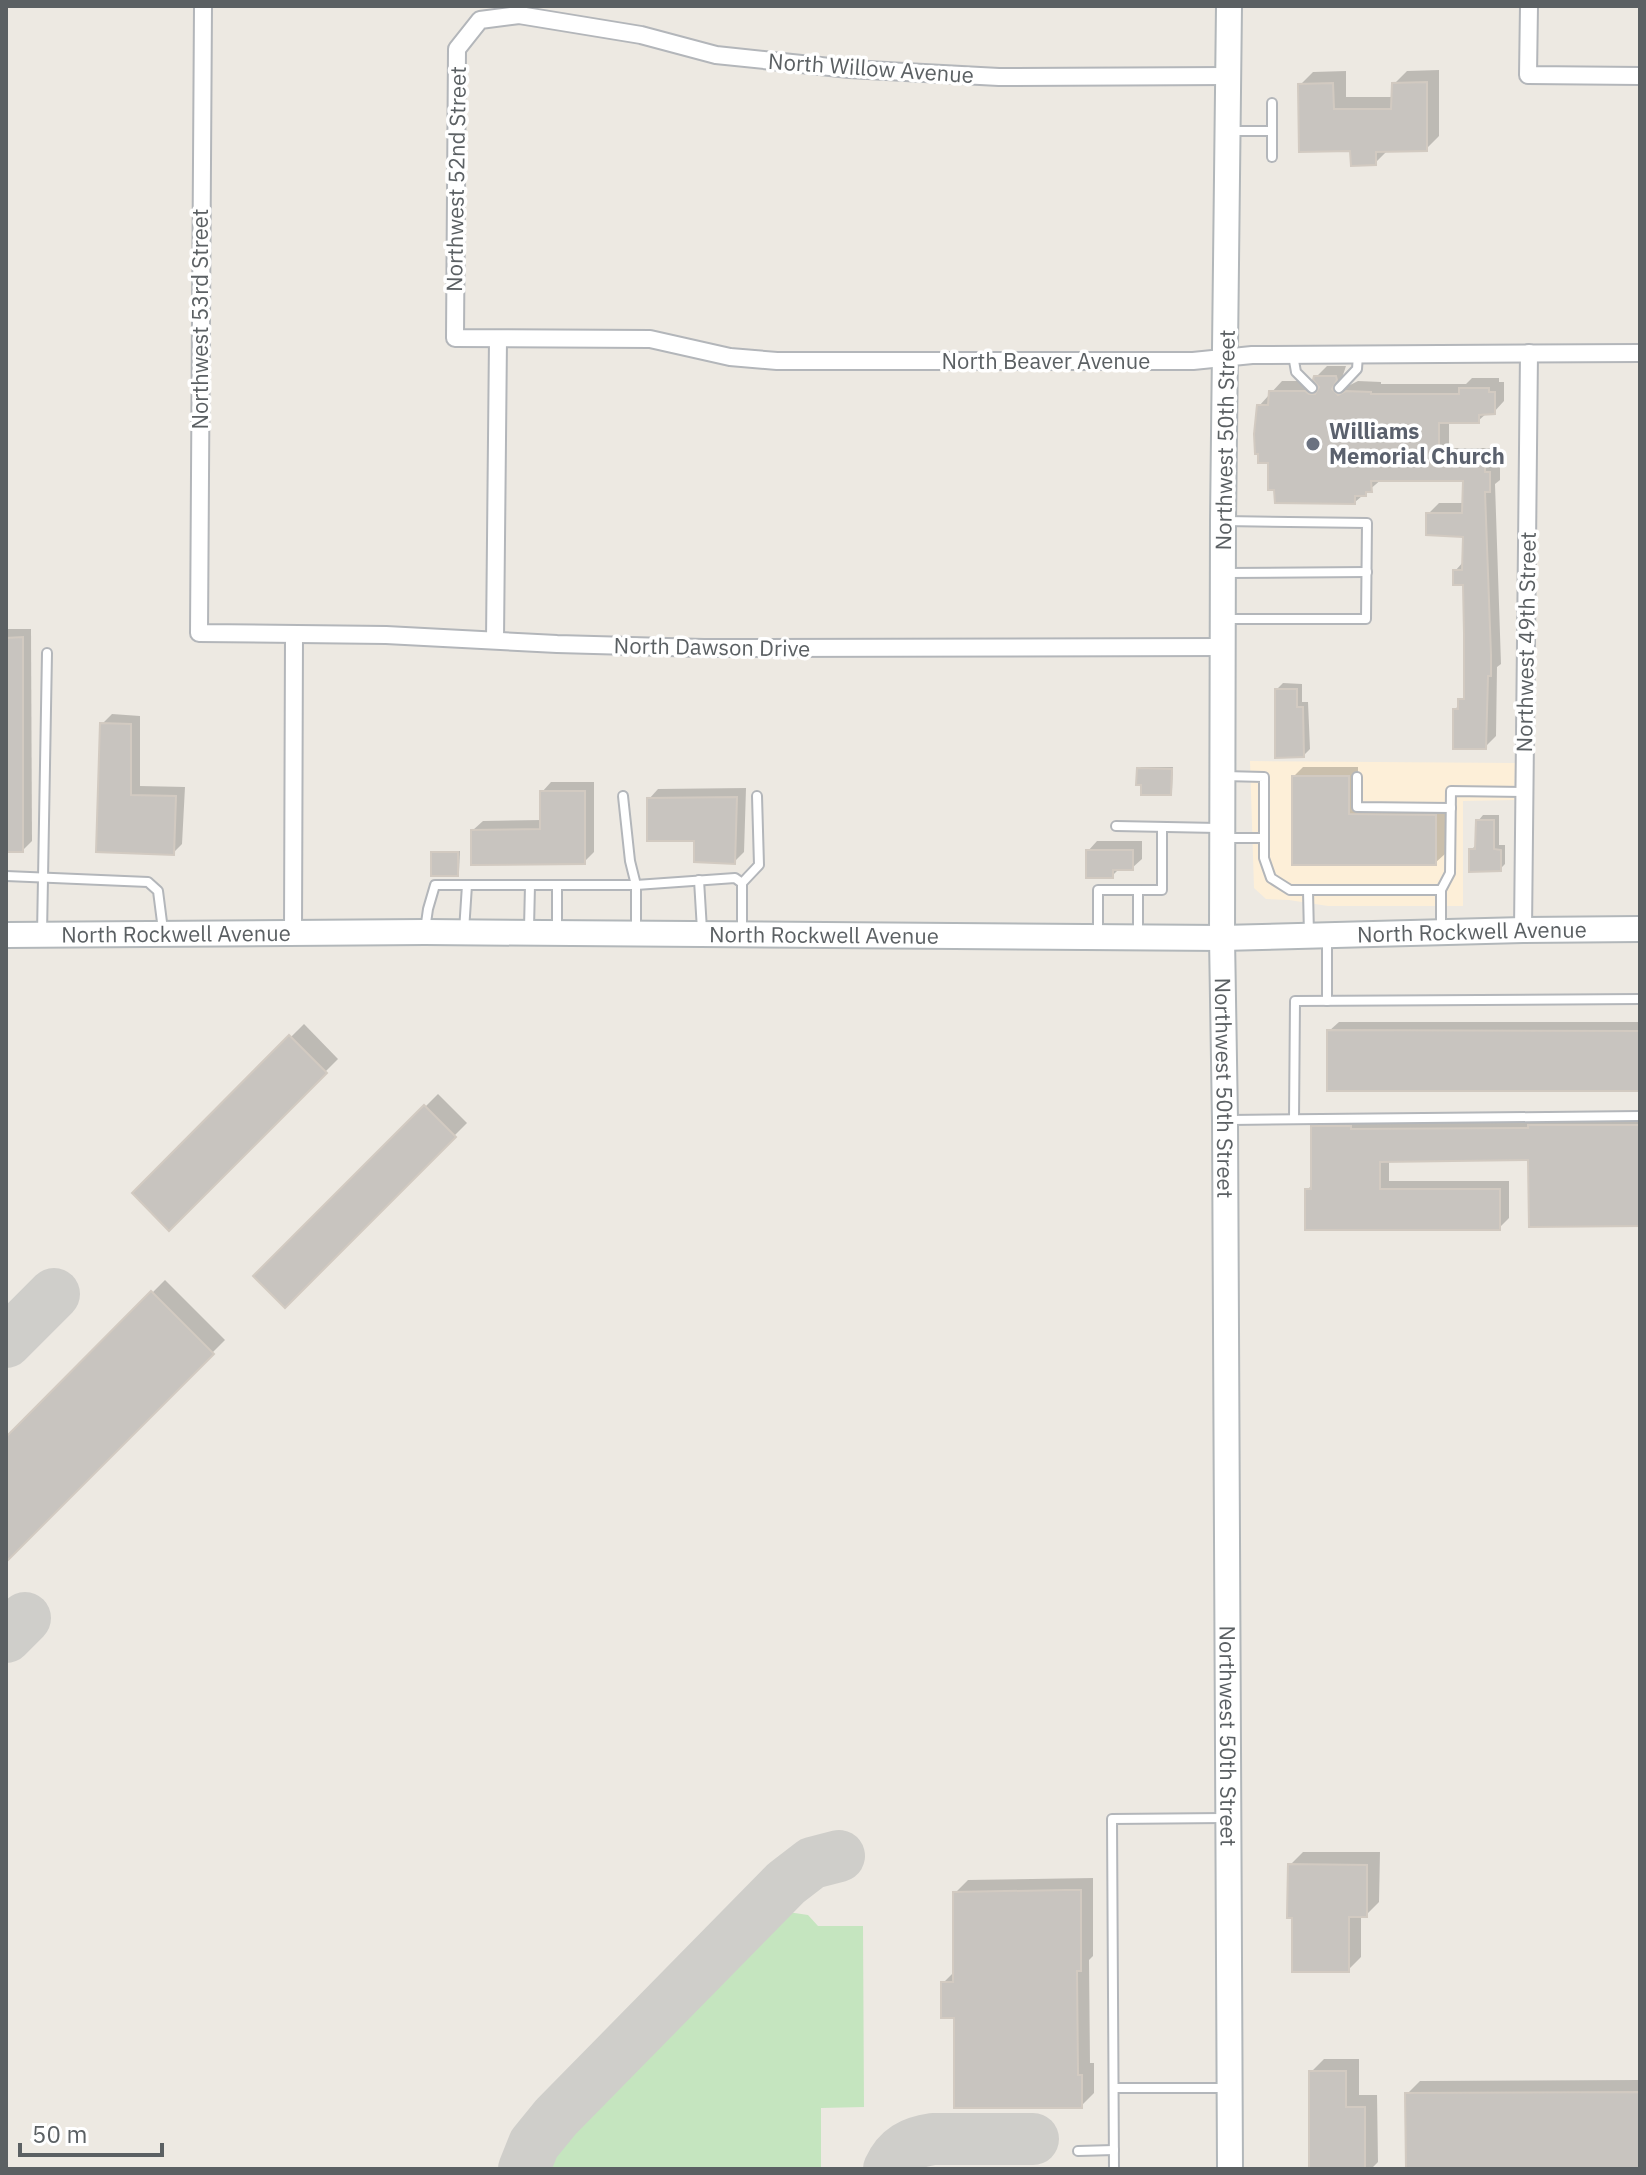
<svg xmlns="http://www.w3.org/2000/svg" width="1646" height="2175" font-family="'IBM Plex Sans',sans-serif">
	<rect width="100%" height="100%" fill="#ede9e2"/>
	<!-- commercial -->
	<polygon fill="#fdefd8" points="1250,761 1515,763 1514,800 1463,801 1463,906 1328,906 1289,900 1266,899 1254,888"/>
	<!-- green -->
	<polygon fill="#c5e5bf" points="788,1912 808,1915 818,1926 863,1926 864,2107 821,2108 821,2169 547,2169 553,2156 570,2135"/>
	<!-- shadow -->
	<g fill="#0003">
		<polygon points="1439,70 1439,136 1426,149 1388,150 1375,163 1352,149 1300,85 1313,72 1346,71 1346,97 1394,97 1394,84 1407,71"/>
		<polygon points="1327,366 1346,366 1342,378 1350,385 1358,381 1381,382 1381,384 1466,384 1472,378 1499,378 1499,382 1504,382 1504,401 1494,412 1487,413 1478,421 1449,421 1449,448 1495,448 1495,462 1500,462 1500,480 1495,484 1501,664 1497,667 1496,736 1485,747 1455,710 1466,694 1465,583 1455,571 1464,561 1465,535 1428,514 1439,503 1464,503 1466,479 1382,479 1355,502 1269,461 1259,406 1282,381 1315,381 1316,377"/>
		<polygon points="6,629 31,629 32,841 23,850 6,850"/>
		<polygon points="1283,683 1302,684 1302,702 1308,702 1310,749 1304,755 1277,689"/>
		<polygon points="112,714 140,716 140,786 185,787 182,844 173,853 98,850 102,724"/>
		<polygon points="1141,767 1173,767 1172,791 1170,793 1139,769"/>
		<polygon points="1303,767 1358,767 1358,805 1445,806 1445,854 1435,863 1294,863 1294,776"/>
		<polygon points="551,782 594,782 594,852 584,862 473,830 483,821 542,820 542,792"/>
		<polygon points="746,788 744,852 734,862 696,839 649,799 658,789"/>
		<polygon points="1483,815 1499,815 1499,845 1505,845 1505,864 1500,869 1471,850 1477,844 1478,821"/>
		<polygon points="1097,841 1142,841 1142,859 1132,868 1120,868 1112,876 1088,851"/>
		<polygon points="436,851 460,851 459,872 457,874 433,853"/>
		<polygon points="1339,1022 1640,1022 1640,1089 1329,1031"/>
		<polygon points="304,1024 338,1059 169,1228 134,1193"/>
		<polygon points="438,1094 467,1123 285,1305 256,1276"/>
		<polygon points="1640,1116 1640,1224 1530,1158 1389,1159 1389,1181 1509,1181 1509,1218 1499,1228 1307,1190 1313,1184 1313,1127 1322,1118"/>
		<polygon points="165,1280 225,1340 6,1559 6,1440"/>
		<polygon points="1303,1852 1380,1852 1379,1902 1366,1915 1361,1915 1361,1957 1348,1970 1294,1916 1290,1865"/>
		<polygon points="1093,1878 1093,1956 1089,1960 1090,2063 1094,2063 1094,2093 1081,2106 956,2016 943,1983 955,1971 955,1893 968,1880"/>
		<polygon points="1324,2059 1359,2059 1359,2095 1377,2095 1378,2162 1371,2169 1311,2169 1311,2072"/>
		<polygon points="1640,2080 1640,2169 1408,2169 1407,2094 1420,2081"/>
	</g>
	<g fill="none" stroke-linecap="round" stroke-linejoin="round">
		<!-- taxiway -->
		<g stroke="#cfceca" stroke-width="52">
			<polyline points="6,1342 54,1294"/>
			<polyline points="6,1637 25,1618"/>
			<polyline points="524,2169 534,2144 556,2117 786,1883 812,1863 839,1856"/>
			<path d="M 889,2169 C 898,2149 912,2142 933,2139 L 1033,2139"/>
		</g>
	</g>
	<!-- building -->
	<g fill="#c8c4bf" stroke="#d2cac1" stroke-width="2">
		<polygon points="1427,82 1427,151 1376,152 1376,165 1351,166 1350,151 1299,152 1298,84 1333,83 1334,109 1391,109 1392,83"/>
		<polygon points="1314,376 1336,376 1337,380 1332,389 1338,395 1346,391 1371,392 1371,394 1459,394 1459,388 1489,388 1489,392 1495,392 1495,414 1479,415 1479,423 1439,423 1439,458 1485,458 1485,472 1490,472 1490,492 1485,492 1491,655 1491,676 1488,676 1486,749 1453,749 1453,709 1458,709 1458,699 1464,699 1464,633 1463,585 1453,585 1453,570 1462,570 1463,537 1426,535 1426,513 1462,513 1463,481 1371,481 1372,492 1366,492 1366,496 1355,496 1355,504 1275,503 1274,490 1268,490 1268,463 1258,463 1258,454 1255,454 1254,434 1257,405 1268,405 1269,391 1305,391 1309,394 1315,394 1319,387 1313,380"/>
		<polygon points="23,637 23,852 6,852 6,638"/>
		<polygon points="1275,689 1297,689 1297,707 1303,707 1304,757 1275,758"/>
		<polygon points="100,723 131,724 131,795 176,796 174,855 96,852"/>
		<polygon points="1137,768 1172,769 1171,795 1141,795 1141,785 1136,785"/>
		<polygon points="1292,776 1349,776 1349,814 1436,815 1436,865 1292,865"/>
		<polygon points="540,791 585,791 585,864 471,865 471,830 540,829"/>
		<polygon points="737,797 735,864 694,862 694,841 647,841 647,798"/>
		<polygon points="1476,820 1494,820 1494,849 1501,850 1501,871 1469,872 1469,849 1475,849"/>
		<polygon points="1086,850 1133,850 1133,870 1113,870 1113,878 1086,878"/>
		<rect x="431" y="852" width="27" height="24"/>
		<polygon points="1327,1030 1640,1031 1640,1091 1327,1091"/>
		<polygon points="289,1035 327,1073 169,1231 132,1193"/>
		<polygon points="424,1105 456,1137 285,1308 253,1276"/>
		<polygon points="1528,1125 1640,1125 1640,1226 1529,1227 1528,1160 1380,1162 1380,1189 1500,1189 1500,1230 1305,1230 1305,1189 1311,1189 1311,1126 1351,1126 1351,1129 1528,1128"/>
		<polygon points="151,1291 214,1354 6,1562 6,1437"/>
		<polygon points="1288,1864 1367,1865 1367,1917 1349,1917 1349,1972 1292,1972 1292,1918 1287,1918"/>
		<polygon points="1066,1890 1081,1890 1081,1971 1077,1971 1078,2075 1082,2075 1082,2108 954,2108 954,2018 941,2018 941,1982 953,1982 953,1892"/>
		<polygon points="1309,2071 1346,2071 1346,2107 1365,2107 1365,2169 1309,2169"/>
		<polygon points="1640,2092 1640,2169 1406,2169 1405,2093"/>
	</g>
	<g fill="none" stroke-linecap="round" stroke-linejoin="round">
		<defs>
			<g id="lane">
				<polyline points="1229,131 1272,131"/>
				<polyline points="1272,157 1272,103"/>
				<polyline points="1293,355 1296,372 1312,388"/>
				<polyline points="1339,388 1357,369 1358,355"/>
				<polyline points="1224,521 1367,523 1366,619 1227,619"/>
				<polyline points="1225,573 1367,572"/>
				<polyline points="1224,776 1264,777 1264,858 1271,878 1290,890 1441,890"/>
				<polyline points="1357,777 1357,807 1451,808"/>
				<polyline points="623,796 630,861 636,885 636,929"/>
				<polyline points="1116,826 1218,828"/>
				<polyline points="1225,838 1264,838"/>
				<polyline points="6,876 148,882 158,891 163,930"/>
				<polyline points="699,880 702,930"/>
				<polyline points="742,883 759,865 757,796"/>
				<polyline points="1138,890 1162,890 1162,827"/>
				<polyline points="1308,891 1309,935"/>
				<polyline points="529,928 530,885"/>
				<polyline points="557,928 557,885"/>
				<polyline points="425,930 428,909 435,885 636,885 735,878 742,883 742,931"/>
				<polyline points="464,931 467,885"/>
				<polyline points="1441,931 1441,890 1450,873 1451,791 1524,792"/>
				<polyline points="1098,932 1098,890 1138,890 1138,933"/>
				<polyline points="42,934 47,653"/>
				<polyline points="1327,938 1327,1001"/>
				<polyline points="1294,1119 1295,1001 1640,999"/>
				<polyline points="1230,1120 1640,1116"/>
				<polyline points="1114,2088 1225,2088"/>
				<polyline points="1078,2151 1114,2150"/>
				<polyline points="1114,2169 1112,1819 1224,1818"/>
			</g>
			<g id="street">
				<polyline points="203,6 199,633 386,635 557,644 704,648 1224,647"/>
				<polyline points="1529,6 1528,75 1640,76"/>
				<polyline points="1228,76 999,77 849,69 716,55 641,35 519,15 480,20 457,49 455,338 650,339 730,357 777,361 1193,361 1252,355 1640,353"/>
				<polyline points="495,640 498,339"/>
				<polyline points="1523,930 1529,353"/>
				<polyline points="293,933 294,635"/>
			</g>
			<g id="secondary">
				<path id="s1" d="M 1229,6 L 1223,521 L 1222,938 L 1225,1120 L 1230,2169"/>
				<path id="s2" d="M 6,935 L 425,932 L 1222,938 L 1523,930 L 1640,929"/>
			</g>
		</defs>
		<!-- lane casing -->
		<use href="#lane" stroke="#b3b6ba" stroke-width="12"/>
		<!-- street casing -->
		<use href="#street" stroke="#b3b6ba" stroke-width="20"/>
		<!-- secondary casing -->
		<use href="#secondary" stroke="#b2b7ba" stroke-width="28"/>
		<!-- lane -->
		<use href="#lane" stroke="#fff" stroke-width="8"/>
		<!-- street -->
		<use href="#street" stroke="#fff" stroke-width="16"/>
		<!-- secondary -->
		<use href="#secondary" stroke="#fff" stroke-width="24"/>
	</g>
	<!-- markers -->
	<circle fill="#6b7280" stroke="#fff" stroke-width="3" cx="1313" cy="444" r="8"/>
	<g text-anchor="middle" stroke-width="7" stroke-linejoin="round" paint-order="stroke">
		<!-- street labels -->
		<g font-size="22" fill="#5b6063" stroke="#fff">
			<text transform="translate(871 68) rotate(4)" y="8">North Willow Avenue</text>
			<text transform="translate(456 179) rotate(-89)" y="8">Northwest 52nd Street</text>
			<text transform="translate(200 319) rotate(-90)" y="8">Northwest 53rd Street</text>
			<text x="1046" y="369">North Beaver Avenue</text>
			<text transform="translate(1225 440) rotate(-89)" y="8">Northwest 50th Street</text>
			<text transform="translate(1526 642) rotate(-89)" y="8">Northwest 49th Street</text>
			<text transform="translate(712 647) rotate(1)" y="8">North Dawson Drive</text>
			<text dy="8" stroke="none"><textPath href="#s2" startOffset="1466">North Rockwell Avenue</textPath></text>
			<text dy="8" stroke="none"><textPath href="#s2" startOffset="170">North Rockwell Avenue</textPath></text>
			<text dy="8" stroke="none"><textPath href="#s2" startOffset="818">North Rockwell Avenue</textPath></text>
			<text dy="8" stroke="none"><textPath href="#s1" startOffset="1082">Northwest 50th Street</textPath></text>
			<text dy="8" stroke="none"><textPath href="#s1" startOffset="1730">Northwest 50th Street</textPath></text>
		</g>
		<!-- worship labels -->
		<g font-size="22" font-weight="bold" fill="#5b616d" stroke="#fff" text-anchor="start">
			<text x="1329" y="439">Williams<tspan x="1329" dy="25">Memorial Church</tspan></text>
		</g>
	</g>
	<!-- border -->
	<rect width="1646" height="2175" fill="none" stroke="#5b6063" stroke-width="16"/>
	<!-- scale -->
	<path d="M20 2143v12h142v-12" fill="none" stroke="#5b6063" stroke-width="4"/>
	<text x="32" y="2143" font-size="24" fill="#5b6063" stroke="#ffffff" stroke-width="6" paint-order="stroke">50 m</text>
</svg>
